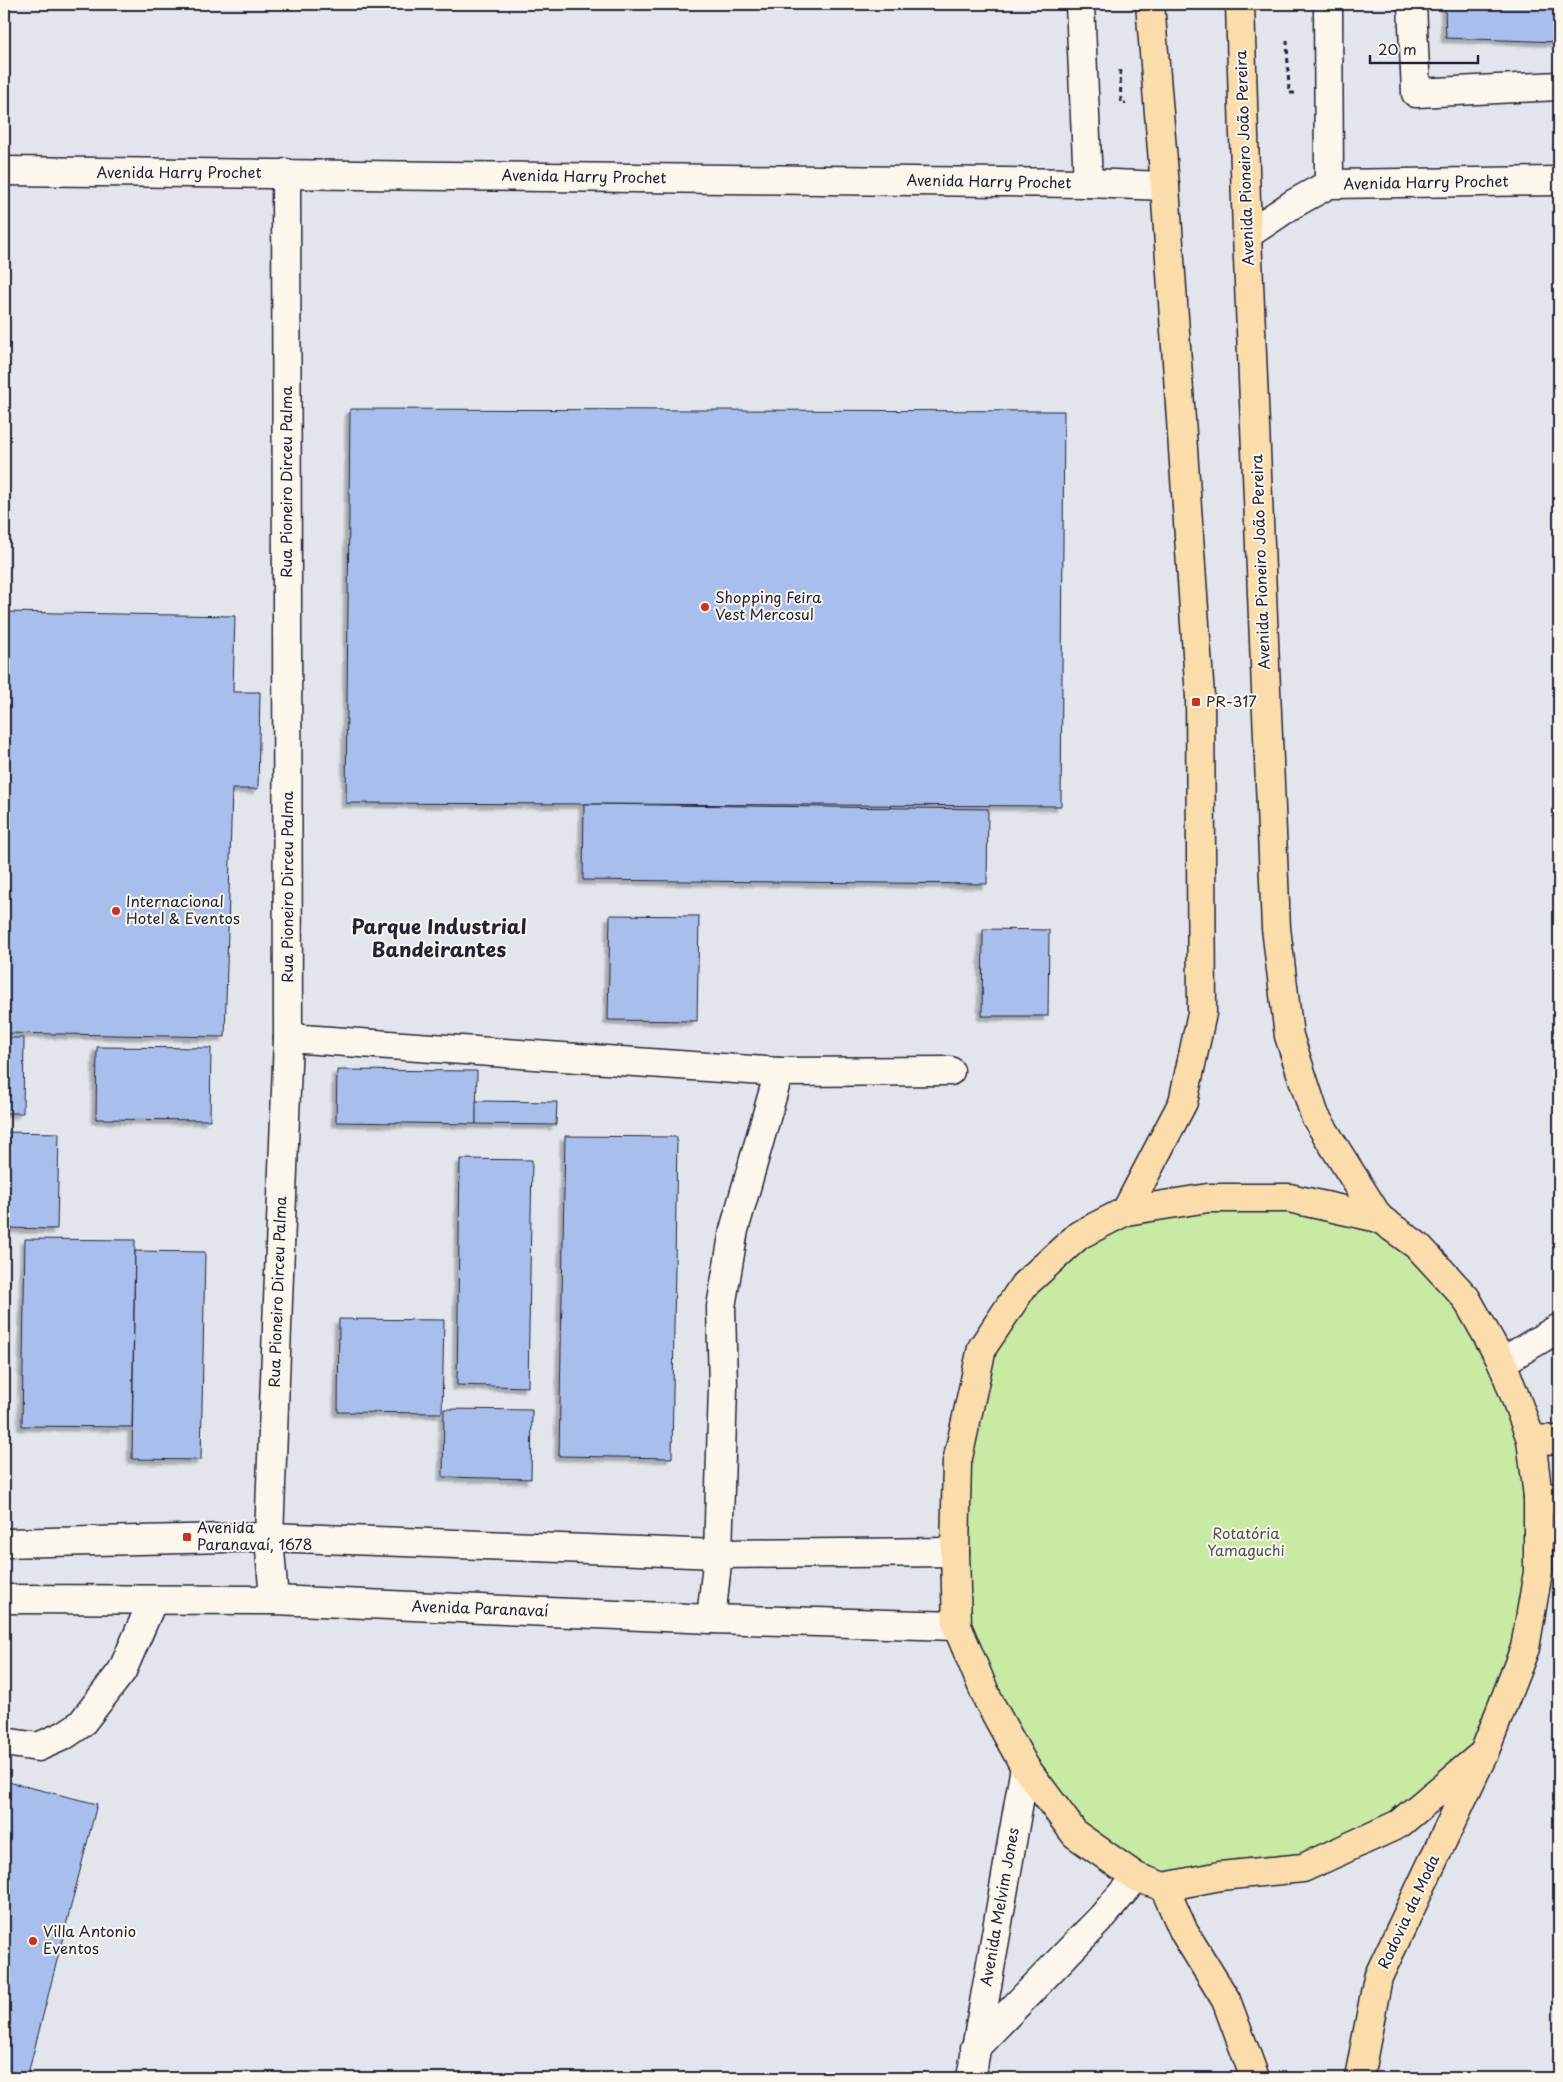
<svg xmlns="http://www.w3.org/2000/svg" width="1563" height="2082" font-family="'Playpen Sans',sans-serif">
	<defs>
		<filter id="shadow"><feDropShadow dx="-4.5" dy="4.5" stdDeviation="1" flood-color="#0004"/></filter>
	</defs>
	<rect width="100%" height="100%" fill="#e2e6ec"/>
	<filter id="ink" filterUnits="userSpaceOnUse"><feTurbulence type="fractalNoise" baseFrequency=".02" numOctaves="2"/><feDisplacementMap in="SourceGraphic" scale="10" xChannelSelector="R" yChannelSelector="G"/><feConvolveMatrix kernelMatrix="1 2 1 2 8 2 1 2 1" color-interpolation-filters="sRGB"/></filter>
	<g filter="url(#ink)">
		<!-- green -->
		<polygon fill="#c8eaa3" stroke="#75866f" points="1208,1198 1379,1218 1466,1298 1531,1439 1538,1572 1484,1753 1399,1824 1303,1868 1166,1887 1075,1834 988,1700 955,1552 982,1348 1079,1235"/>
		<!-- building -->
		<g fill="#a8bfed" stroke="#22223b" filter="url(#shadow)">
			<polygon points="1445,4 1559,4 1559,42 1446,38"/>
			<polygon points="350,409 1064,411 1061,806 346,803"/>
			<polygon points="4,612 235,616 233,692 260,692 258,789 232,789 225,1037 4,1033"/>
			<polygon points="584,804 988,809 987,884 583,880"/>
			<polygon points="610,915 699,916 697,1021 608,1020"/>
			<polygon points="983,929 1049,930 1048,1016 982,1016"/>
			<polygon points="4,1038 24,1038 23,1113 4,1113"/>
			<polygon points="97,1047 211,1048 210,1120 96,1119"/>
			<polygon points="337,1070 477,1071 476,1124 336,1122"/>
			<polygon points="476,1101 557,1102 556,1125 476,1124"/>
			<polygon points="4,1132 59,1133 57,1229 4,1228"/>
			<polygon points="565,1136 677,1137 672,1458 559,1456"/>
			<polygon points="460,1159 532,1160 528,1387 457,1385"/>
			<polygon points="25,1239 135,1240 132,1427 22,1426"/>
			<polygon points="135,1251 205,1252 201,1460 132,1459"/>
			<polygon points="339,1319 444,1320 442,1413 338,1412"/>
			<polygon points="444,1409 532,1410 531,1479 443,1477"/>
			<polygon points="4,1781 97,1804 27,2078 4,2078"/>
		</g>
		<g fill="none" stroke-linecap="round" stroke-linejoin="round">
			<defs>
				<g id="minor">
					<polyline points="1080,4 1088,183"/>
					<polyline points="1328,4 1329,184"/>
					<polyline points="1412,4 1416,93 1559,86"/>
					<polyline points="4,171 1088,183 1165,186"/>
					<polyline points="1247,235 1293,204 1329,184 1559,181"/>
					<polyline points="288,1038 779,1072 950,1071"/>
					<polyline points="1502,1362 1559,1328"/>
					<polyline points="4,1543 269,1537 718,1554 955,1552"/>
					<polyline points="4,1599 274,1600 711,1619 957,1626"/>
					<polyline points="274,1600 269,1537 288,1038 286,173"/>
					<polyline points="711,1619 718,1554 723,1387 721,1307 734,1230 779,1072"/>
					<polyline points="4,1742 38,1747 65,1735 81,1724 122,1671 153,1600"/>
					<polyline points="975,2048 1103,1916 1136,1877"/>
					<polyline points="971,2078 1025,1767"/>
				</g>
				<g id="major">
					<polyline points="1531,1439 1559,1440"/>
					<polyline points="1538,1497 1559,1498"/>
				</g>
				<g id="highway">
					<polyline points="1240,4 1247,235 1276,928 1289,1036 1315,1116 1379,1218 1419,1247 1466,1298 1502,1362 1531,1439 1538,1497 1538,1572 1525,1648 1484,1753 1378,1977 1359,2078"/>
					<polyline points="1126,1211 1183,1102 1202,1013 1200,697 1165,186 1150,4"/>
					<polyline points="1164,1887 1136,1877 1075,1834 1025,1767 988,1700 957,1626 955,1552 957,1462 982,1348 1024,1285 1079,1235 1126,1211 1208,1198 1289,1198 1379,1218"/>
					<polyline points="1164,1887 1220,1876 1303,1868 1399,1824 1478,1758"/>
					<polyline points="1164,1887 1184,1932 1226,2000 1255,2078"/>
				</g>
			</defs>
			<!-- minor casing -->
			<use href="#minor" stroke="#22223b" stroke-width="31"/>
			<!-- major casing -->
			<use href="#major" stroke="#22223b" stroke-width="31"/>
			<!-- highway casing -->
			<use href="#highway" stroke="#22223b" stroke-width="31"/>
			<!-- path -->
			<g stroke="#22223b" stroke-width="3" stroke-dasharray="5 4" stroke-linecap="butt">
				<polyline points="1287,40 1289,93 1295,93"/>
				<polyline points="1120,70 1121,103 1126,103"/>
			</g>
			<!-- minor -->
			<use href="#minor" stroke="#fbf7ec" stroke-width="28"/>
			<!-- major -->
			<use href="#major" stroke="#faddab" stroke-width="28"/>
			<!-- highway -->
			<use href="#highway" stroke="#faddab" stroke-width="28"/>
		</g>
	</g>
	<!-- markers -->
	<g fill="#c8321e" stroke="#fbf7ec" stroke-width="2">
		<circle cx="705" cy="607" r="5"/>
		<rect x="1191" y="697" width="10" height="10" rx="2.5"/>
		<circle cx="116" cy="911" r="5"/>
		<rect x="182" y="1532" width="10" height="10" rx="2.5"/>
		<circle cx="33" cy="1941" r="5"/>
	</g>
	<g text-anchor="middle" stroke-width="4" stroke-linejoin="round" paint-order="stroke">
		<!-- street labels -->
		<g font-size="15" fill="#22223b" stroke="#fbf7ec">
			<text transform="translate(1245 158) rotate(-92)" y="5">Avenida Pioneiro João Pereira</text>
			<text x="179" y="178">Avenida Harry Prochet</text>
			<text transform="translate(584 177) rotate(1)" y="5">Avenida Harry Prochet</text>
			<text transform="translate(989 182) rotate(1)" y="5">Avenida Harry Prochet</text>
			<text transform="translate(1426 183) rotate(-1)" y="5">Avenida Harry Prochet</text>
			<text transform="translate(287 482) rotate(-90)" y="5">Rua Pioneiro Dirceu Palma</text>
			<text transform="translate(1261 562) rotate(-92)" y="5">Avenida Pioneiro João Pereira</text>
			<text transform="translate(288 887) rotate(-90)" y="5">Rua Pioneiro Dirceu Palma</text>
			<text transform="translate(278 1292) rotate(-88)" y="5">Rua Pioneiro Dirceu Palma</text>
			<text transform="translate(480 1609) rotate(2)" y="5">Avenida Paranavaí</text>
			<text transform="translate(1000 1907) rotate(-80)" y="5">Avenida Melvim Jones</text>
			<text transform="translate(1409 1912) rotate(-65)" y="5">Rodovia da Moda</text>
		</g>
		<!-- poi labels -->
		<g font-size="15" fill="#22223b" stroke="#fbf7ec" text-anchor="start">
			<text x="715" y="603">Shopping Feira<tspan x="715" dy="17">Vest Mercosul</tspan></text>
			<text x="1206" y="707">PR-317</text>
			<text x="126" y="907">Internacional<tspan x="126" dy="17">Hotel &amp; Eventos</tspan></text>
			<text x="197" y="1533">Avenida<tspan x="197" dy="17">Paranavaí, 1678</tspan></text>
			<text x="43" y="1937">Villa Antonio<tspan x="43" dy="17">Eventos</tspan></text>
		</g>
		<!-- park labels -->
		<g font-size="15" fill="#4c5455" stroke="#fbf7ec">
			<text x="1246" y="1539">Rotatória<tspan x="1246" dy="17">Yamaguchi</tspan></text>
		</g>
		<!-- district labels -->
		<g font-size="20" font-weight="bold" fill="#22223b" stroke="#fbf7ec">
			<text x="439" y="934">Parque Industrial<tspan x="439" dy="23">Bandeirantes</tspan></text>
		</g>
	</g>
	<!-- margin -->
	<rect width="1563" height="2082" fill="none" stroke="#fbf7ec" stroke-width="20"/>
	<rect x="10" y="10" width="1543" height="2062" fill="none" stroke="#22223b" stroke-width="2" filter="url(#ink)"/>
	<!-- scale -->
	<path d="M1370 55v8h108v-8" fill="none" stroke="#22223b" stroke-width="2.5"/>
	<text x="1378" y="55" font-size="15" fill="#22223b" stroke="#fbf7ec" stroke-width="4" paint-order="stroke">20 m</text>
</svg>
